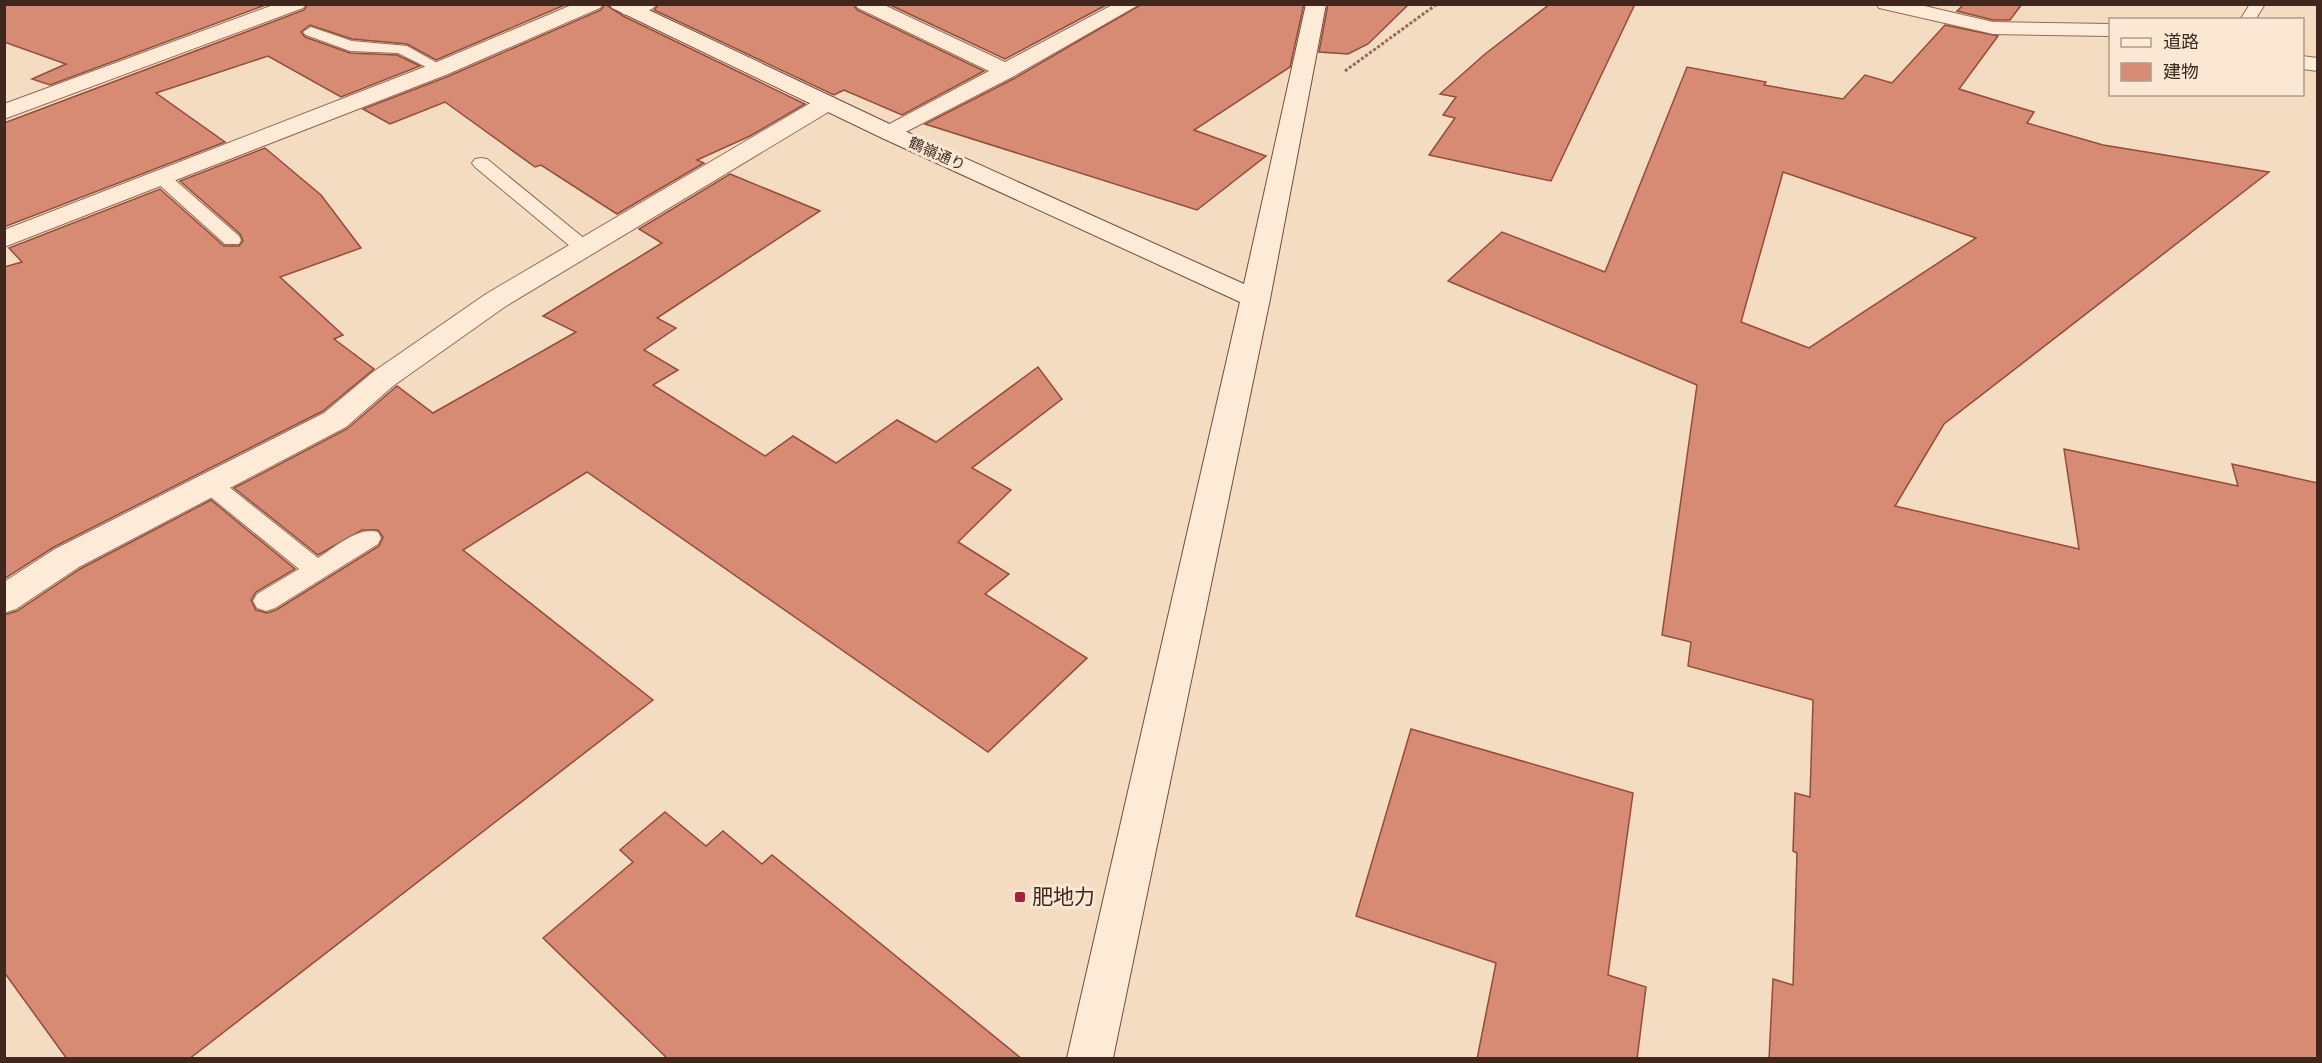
<svg xmlns="http://www.w3.org/2000/svg" width="2322" height="1063" font-family="Merriweather,'Noto Sans JP',serif">
<style>
.building{fill:#d78b74;stroke:#944c39;stroke-width:1.5;fill-rule:evenodd}
.lines{fill:none;stroke-linecap:round;stroke-linejoin:round}
.lane-casing{stroke:#916b57;stroke-width:2}
.street-casing{stroke:#916b57;stroke-width:2}
.secondary-casing{stroke:#734c3a;stroke-width:2}
.path{stroke:#916b57;stroke-width:3;stroke-dasharray:3 2;stroke-linecap:butt}
.lane{fill:#fdebd8;fill-rule:evenodd}
.street{fill:#fdebd8;fill-rule:evenodd}
.secondary{fill:#fdebd8;fill-rule:evenodd}
.poi-dot{fill:#a81f39;stroke:#fae8d4;stroke-width:2}
.labels{text-anchor:middle;stroke-width:6;stroke-linejoin:round;paint-order:stroke}
.far-street-label{font-size:15px;fill:#3f271d;stroke:#fae8d4}
.near-poi-label{font-size:21px;fill:#3f271d;stroke:#fae8d4;text-anchor:start}
</style>
<rect width="100%" height="100%" fill="#f4dcc3"/>
<!-- building -->
<g class="building">
<polygon points="4,4 268,4 50,85 32,79 66,64 4,42"/>
<polygon points="308,4 567,4 436,60 407,44 352,39 310,25 301,32 305,37 350,53 397,55 420,66 341,97 268,56 156,93 225,142 4,227 4,123 304,10"/>
<polygon points="605,4 623,16 805,104 750,136 697,160 704,163 617,214 541,165 535,167 445,102 390,124 363,109 449,76 601,10"/>
<polygon points="659,4 853,4 857,10 984,71 902,115 844,90 834,95 654,10"/>
<polygon points="888,4 1108,4 1005,59"/>
<polygon points="1142,4 1304,4 1290,67 1194,130 1266,156 1197,210 925,124 1015,78"/>
<polygon points="1328,4 1409,4 1368,44 1348,54 1319,52"/>
<polygon points="1550,4 1635,4 1551,181 1429,155 1455,118 1443,115 1456,97 1440,94 1485,54"/>
<polygon points="1964,4 2022,4 2010,20 1993,20 1957,11"/>
<path d="M 1945,25 L 1998,36 L 1959,89 L 2034,112 L 2027,123 L 2103,145 L 2269,172 L 1944,424 L 1895,506 L 2079,549 L 2064,449 L 2238,486 L 2232,464 L 2318,483 L 2318,1059 L 1769,1059 L 1773,979 L 1793,985 L 1797,853 L 1793,851 L 1795,793 L 1810,797 L 1813,700 L 1688,666 L 1691,642 L 1662,635 L 1697,385 L 1448,281 L 1502,232 L 1605,272 L 1687,67 L 1766,82 L 1764,85 L 1843,99 L 1865,75 L 1892,83 ZM 1783,172 L 1976,238 L 1809,348 L 1741,322 Z"/>
<polygon points="265,148 321,195 361,248 280,277 343,335 334,339 374,369 323,411 54,547 4,579 4,267 22,262 9,248 160,189 224,246 239,246 243,241 240,234 180,181"/>
<polygon points="730,174 820,211 657,318 676,328 644,350 678,370 653,385 765,456 793,436 836,463 897,420 936,442 1038,367 1062,399 972,468 1011,490 958,542 1009,574 985,594 1087,658 988,752 587,472 463,550 653,700 189,1059 67,1059 4,972 4,615 17,611 80,569 211,500 295,569 256,592 251,600 256,610 267,613 276,610 379,546 383,537 378,530 362,530 318,555 234,488 347,429 397,386 433,413 576,332 543,316 662,243 639,229"/>
<polygon points="1411,729 1633,793 1608,975 1646,987 1637,1059 1477,1059 1496,963 1356,916"/>
<polygon points="665,812 706,846 723,831 762,864 772,855 1022,1059 668,1059 543,938 633,862 620,850"/>
</g>
<g class="lines">
<!-- lane casing -->
<g class="lane-casing">
<g id="lane">
<polygon points="2250,4 2265,4 2255,20 2240,20"/>
<polygon points="311,27 352,41 407,46 448,69 440,74 398,53 350,51 306,35 303,32"/>
<polygon points="481,158 487,159 591,244 594,248 591,252 577,252 475,167 472,163 475,159"/>
<polygon points="161,172 167,173 239,236 241,240 239,244 225,244 155,181 152,177"/>
<path d="M 210,476 L 218,478 L 318,558 C 334,548 358,526 378,532 L 381,538 L 378,544 L 275,608 L 266,611 L 257,608 L 253,601 L 257,594 L 299,569 L 202,490 L 198,484 L 202,478 Z"/>
</g>
</g>
<!-- street casing -->
<g class="street-casing">
<g id="street">
<polygon points="276,4 306,4 303,8 4,119 4,104"/>
<polygon points="574,4 603,4 600,8 448,74 4,247 4,230 432,64"/>
<path d="M 626,4 L 657,4 C 650,13 633,17 623,14 L 620,10 Z"/>
<polygon points="855,4 882,4 1005,62 1114,4 1140,4 1014,76 890,140 882,138 878,133 882,128 989,71 858,8"/>
<polygon points="1876,4 1916,4 1993,22 2110,24 2110,36 1993,34 1879,8"/>
<polygon points="2302,56 2318,58 2318,71 2302,69"/>
<polygon points="827,96 835,98 838,103 835,108 506,306 393,386 346,427 79,567 16,609 4,613 4,582 55,549 324,413 373,372 486,294 819,98"/>
</g>
</g>
<!-- secondary casing -->
<g class="secondary-casing">
<polygon id="secondary" points="609,4 636,4 898,128 1244,284 1306,4 1326,4 1270,299 1113,1058 1067,1058 1240,302 882,138 612,8"/>
</g>
<!-- path -->
<polyline class="path" points="1345,71 1437,4"/>
<!-- lane -->
<use href="#lane" class="lane"/>
<!-- street -->
<use href="#street" class="street"/>
<!-- secondary -->
<use href="#secondary" class="secondary"/>
</g>
<!-- markers -->
<rect class="poi-dot" x="1014" y="891" width="12" height="12" rx="3"/>
<g class="labels">
<!-- far-street labels -->
<g class="far-street-label">
<text transform="translate(937 154) rotate(24)" y="5">鶴嶺通り</text>
</g>
<!-- near-poi labels -->
<g class="near-poi-label">
<text x="1032" y="904">肥地力</text>
</g>
</g>
<!-- border -->
<rect width="2322" height="1063" fill="none" stroke="#3f271d" stroke-width="12"/>
<!-- legend -->
<rect x="2109" y="18" width="195" height="78" fill="#fae8d4" stroke="#af9b8b" stroke-width="1.5"/>
<rect x="2121" y="38" width="30" height="9" fill="#fdebd8" stroke="#af9b8b" stroke-width="1.5"/>
<text x="2163" y="48" font-size="18" fill="#3f271d">道路</text>
<rect x="2121" y="63" width="30" height="18" fill="#d78b74" stroke="#af9b8b" stroke-width="1.5"/>
<text x="2163" y="78" font-size="18" fill="#3f271d">建物</text>
</svg>
